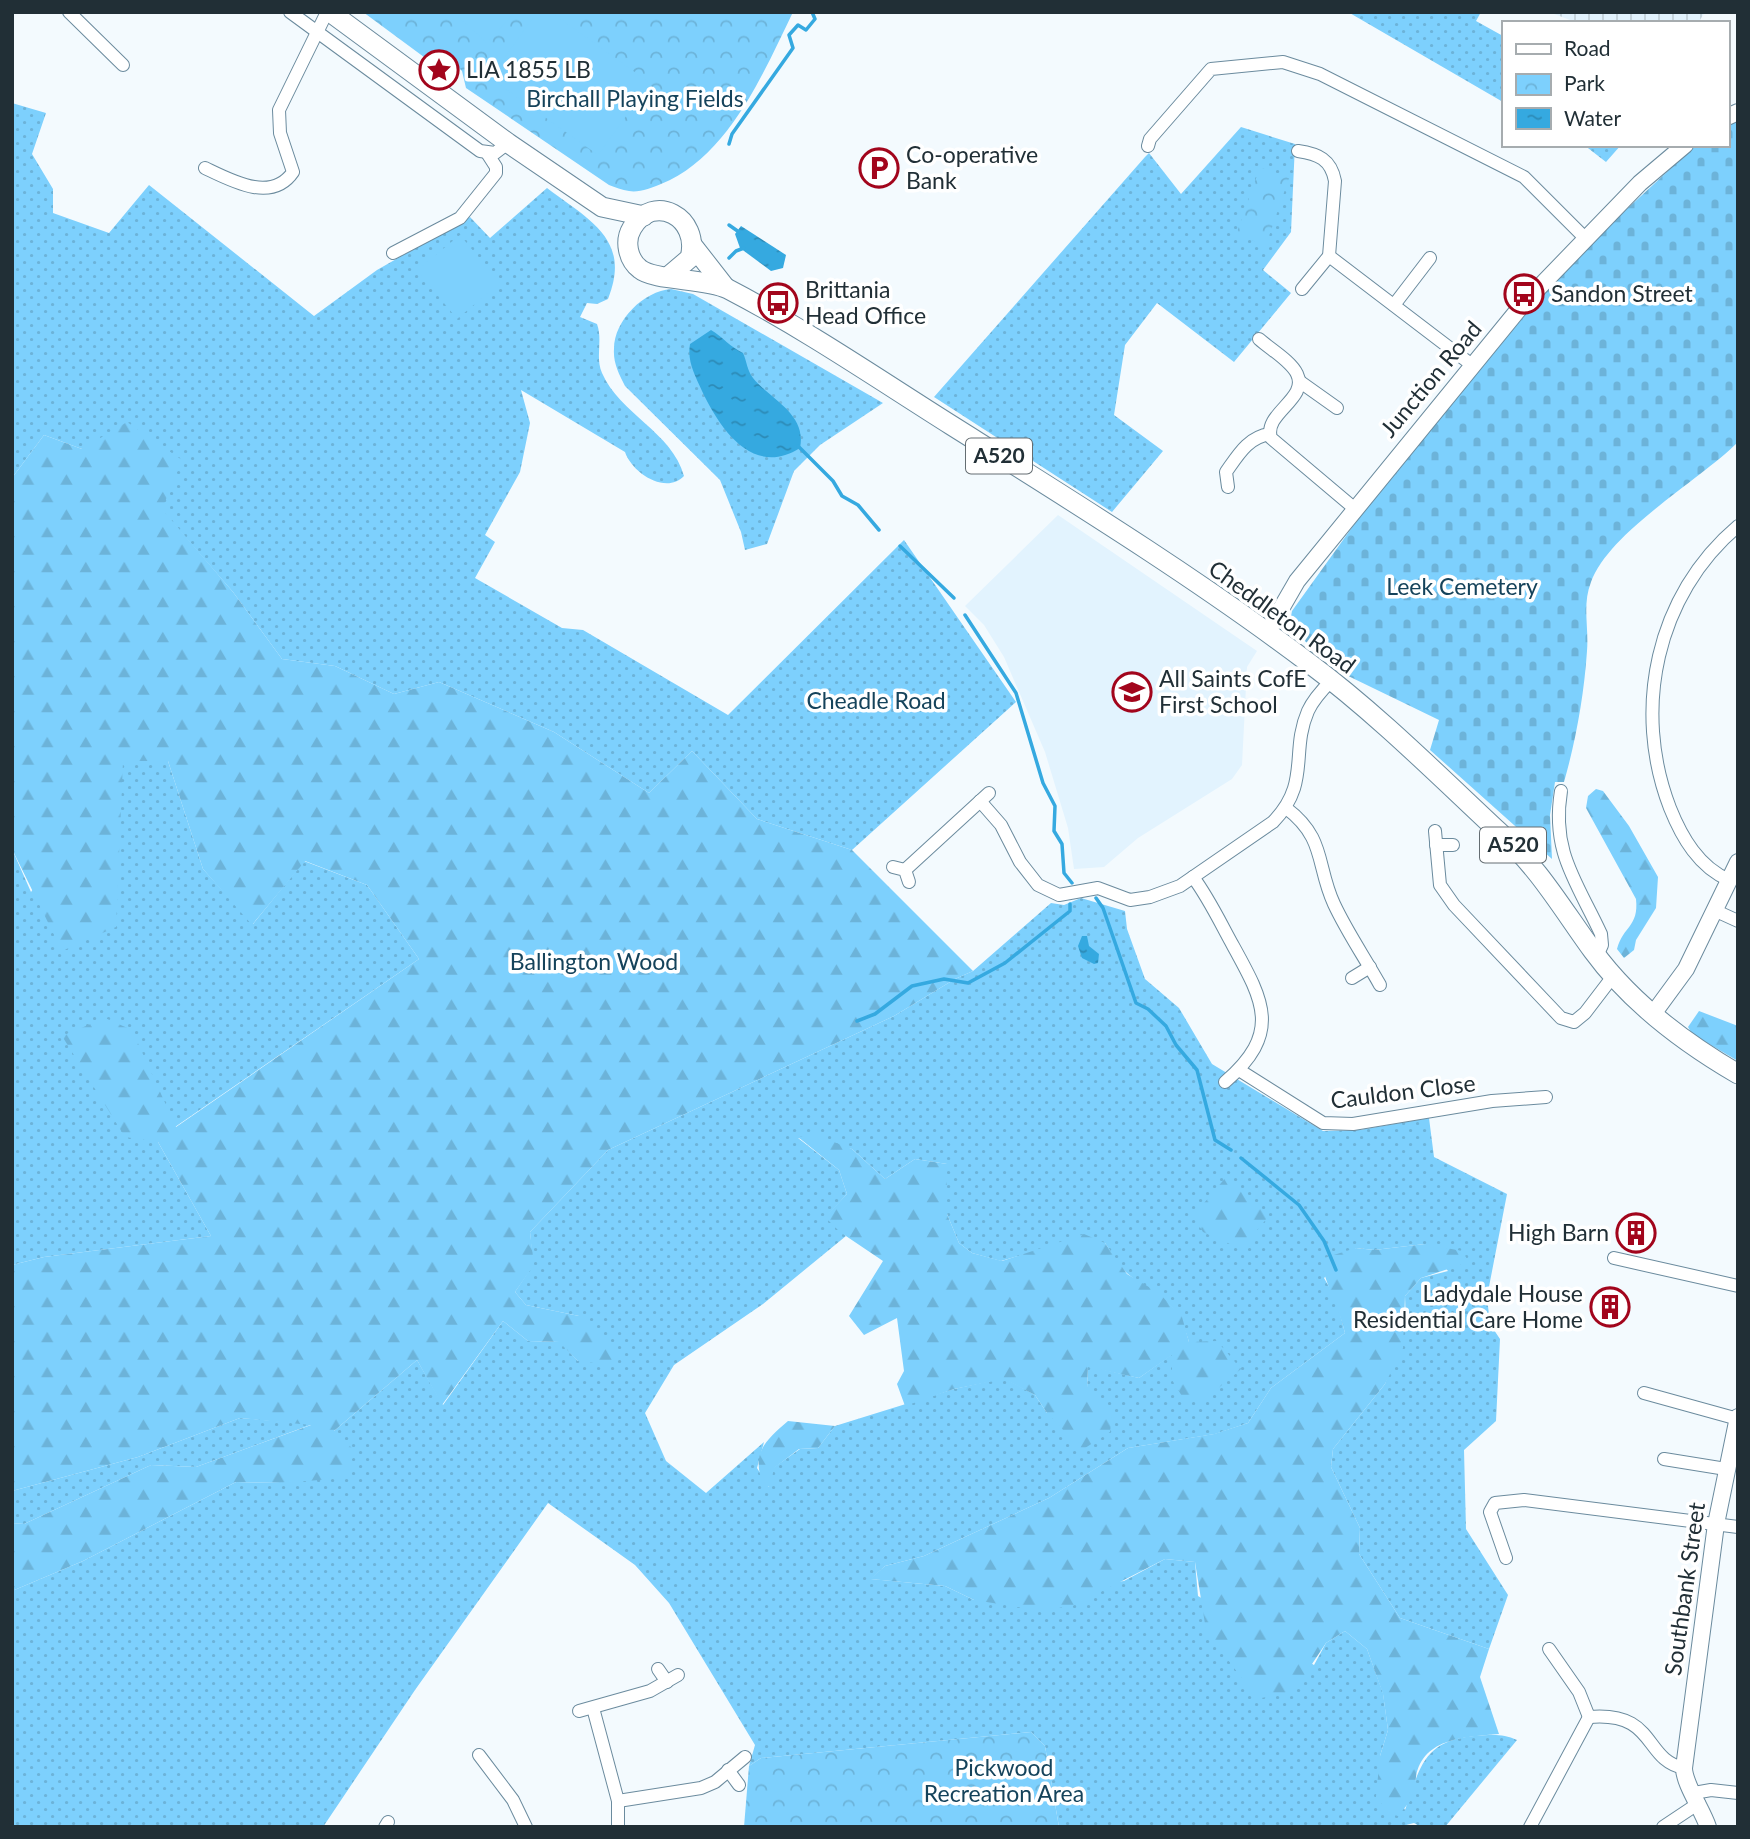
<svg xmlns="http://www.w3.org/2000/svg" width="1750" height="1839" font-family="Lato,sans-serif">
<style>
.built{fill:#e2f3fe}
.industrial{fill:url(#industrial-grid)}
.grass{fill:url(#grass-dots);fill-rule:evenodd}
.forest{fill:url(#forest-firs)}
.cemetery{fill:url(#cemetery-stones)}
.park{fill:url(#park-crowns)}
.pitch{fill:#7dd0fd}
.water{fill:url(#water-ripples)}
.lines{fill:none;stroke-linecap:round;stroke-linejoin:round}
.stream{stroke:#35a9e0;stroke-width:3.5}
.minor-casing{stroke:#6b8b9e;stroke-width:14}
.tertiary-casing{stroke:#6b8b9e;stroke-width:18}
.trunk-casing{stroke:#6b8b9e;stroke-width:21}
.minor{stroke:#fff;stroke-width:12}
.tertiary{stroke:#fff;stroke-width:16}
.trunk{stroke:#fff;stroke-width:19}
.labels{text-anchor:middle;stroke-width:7;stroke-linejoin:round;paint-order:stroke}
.shield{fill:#fff;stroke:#646d72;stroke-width:2}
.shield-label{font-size:21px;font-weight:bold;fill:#212f36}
.poi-label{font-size:23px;fill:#212f36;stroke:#fff;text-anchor:start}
.park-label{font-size:23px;fill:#15435b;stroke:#fff}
.street-label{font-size:23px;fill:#212f36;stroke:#fff}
</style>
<defs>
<pattern id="industrial-grid" width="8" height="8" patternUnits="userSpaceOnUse" patternTransform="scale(1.75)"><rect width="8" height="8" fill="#e2f3fe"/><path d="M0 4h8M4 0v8" fill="none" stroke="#c2d1da"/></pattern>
<pattern id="grass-dots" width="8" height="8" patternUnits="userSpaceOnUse" patternTransform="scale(1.75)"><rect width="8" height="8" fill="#7dd0fd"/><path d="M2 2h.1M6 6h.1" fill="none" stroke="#6cb3d9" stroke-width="1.8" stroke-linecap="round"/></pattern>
<pattern id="forest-firs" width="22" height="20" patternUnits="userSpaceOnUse" patternTransform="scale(1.75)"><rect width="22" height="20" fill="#7dd0fd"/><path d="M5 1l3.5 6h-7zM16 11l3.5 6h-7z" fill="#6cb3d9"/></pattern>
<pattern id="cemetery-stones" width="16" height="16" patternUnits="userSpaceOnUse" patternTransform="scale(1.75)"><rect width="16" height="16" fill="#7dd0fd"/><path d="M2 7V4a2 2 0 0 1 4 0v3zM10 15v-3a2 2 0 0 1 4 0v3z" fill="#6cb3d9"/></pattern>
<pattern id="park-crowns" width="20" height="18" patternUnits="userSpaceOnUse" patternTransform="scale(1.75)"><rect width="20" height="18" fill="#7dd0fd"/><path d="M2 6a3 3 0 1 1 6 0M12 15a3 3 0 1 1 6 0" fill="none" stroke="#6cb3d9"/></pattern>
<pattern id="water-ripples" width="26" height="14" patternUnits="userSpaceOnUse" patternTransform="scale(1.75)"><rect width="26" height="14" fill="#35a9e0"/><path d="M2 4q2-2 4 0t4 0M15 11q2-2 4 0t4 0" fill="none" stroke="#2c8ab6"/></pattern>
</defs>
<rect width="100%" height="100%" fill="#f3fafe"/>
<!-- built -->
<polygon class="built" points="1058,515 1257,651 1247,667 1242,765 1232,779 1138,838 1104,867 1074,869 1068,828 1045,752 1004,657 984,625 965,606"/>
<!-- industrial -->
<polygon class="industrial" points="1549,12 1705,12 1698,23 1578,23"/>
<!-- grass -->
<g class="grass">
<polygon points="1348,12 1481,12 1476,21 1503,36 1503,102"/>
<path d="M 12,103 L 46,113 L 32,154 L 53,189 L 53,213 L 109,233 L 149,185 L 314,316 L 377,270 L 470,217 L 490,238 L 547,188 C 589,220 632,239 608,299 L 597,304 L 587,303 L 580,317 L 597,324 C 603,341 595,357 602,373 C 620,414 672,432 684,476 C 666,495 632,473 625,452 L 521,390 L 530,423 L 520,472 L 485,535 L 495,542 L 475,578 L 562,628 L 583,630 L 728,715 L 904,540 L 1016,702 L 852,850 L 757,819 L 692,751 L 649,793 L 554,732 L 439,682 L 394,694 L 335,666 L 282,659 L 233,592 L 161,509 L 82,449 L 44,435 L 12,478 Z"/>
<polygon points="1241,127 1295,144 1291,232 1263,270 1291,293 1234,362 1157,303 1125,345 1114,415 1163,451 1112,512 934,397 1145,157 1149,153 1181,194"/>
<polygon points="1584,145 1621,145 1606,162"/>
<path d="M 671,289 L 693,294 L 883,403 L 820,445 L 794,471 L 767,544 L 745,550 L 741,532 L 720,480 L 625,386 C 619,374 613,363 614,349 C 614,320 644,291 671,289 Z"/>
<polygon points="123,761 168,761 203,869 253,924 304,861 367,885 419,959 175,1127 131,1030 158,1142 211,1236 44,1257 12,1265 12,849 31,892"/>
<path d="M 1081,898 L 1125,911 L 1127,929 L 1145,979 L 1179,1008 L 1212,1064 L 1323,1131 L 1359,1130 L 1429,1118 L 1434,1157 L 1507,1194 L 1487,1297 L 1490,1324 L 1500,1339 L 1496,1421 L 1464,1450 L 1466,1529 L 1508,1595 L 1489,1649 L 1400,1618 L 1359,1554 L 1360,1528 L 1331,1467 L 1333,1449 L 1385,1384 L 1406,1323 L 1405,1296 L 1421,1278 L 1448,1271 L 1425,1244 L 1374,1250 L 1356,1248 L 1324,1278 L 1336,1299 L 1345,1333 L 1271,1388 L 1248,1423 L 1215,1434 L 1128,1448 L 1049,1498 L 924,1556 L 885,1566 L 871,1579 L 945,1586 L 974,1600 L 1124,1581 L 1165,1559 L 1195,1562 L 1198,1596 L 1314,1665 L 1326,1643 L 1345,1631 L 1367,1649 L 1383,1693 L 1388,1730 L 1380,1756 L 1405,1810 C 1420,1769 1422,1741 1474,1736 C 1490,1735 1502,1733 1517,1740 L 1445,1827 L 1421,1827 L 1414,1823 L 1398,1827 L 1059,1827 L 1045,1746 L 1031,1732 L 761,1758 L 749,1766 L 755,1745 L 669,1603 L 635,1565 L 548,1503 L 415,1690 L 323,1827 L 12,1827 L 12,1591 L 83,1561 L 236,1482 L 281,1483 L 334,1431 L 417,1360 L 443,1405 L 503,1321 L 528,1341 L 560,1342 L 578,1361 L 579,1316 L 526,1305 L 515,1292 L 533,1265 L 530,1232 L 608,1150 L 894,1016 L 955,979 L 973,971 L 1051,903 L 1064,905 ZM 798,1138 L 852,1149 L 885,1179 L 915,1159 L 947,1164 L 947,1214 L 959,1243 L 972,1253 L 1001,1261 L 1060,1244 L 1105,1243 C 1112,1253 1119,1267 1128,1274 C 1160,1301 1176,1297 1189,1342 L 1139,1378 L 1088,1366 L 1087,1388 L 1047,1413 L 1035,1395 L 1004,1378 L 954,1389 L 835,1426 L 818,1448 L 800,1449 L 773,1468 L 769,1487 L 757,1468 L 764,1442 L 706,1493 L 666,1461 L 645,1413 L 674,1365 L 763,1304 L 846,1236 L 826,1217 L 847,1194 L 839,1170 Z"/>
<polygon points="240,1418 313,1424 196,1467 151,1465 24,1524 12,1523 12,1491 138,1457"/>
</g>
<!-- forest -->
<g class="forest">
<polygon points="127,422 182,460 162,509 233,592 282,659 335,666 394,694 439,682 554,732 649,793 692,751 757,819 852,850 973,971 955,979 894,1016 608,1150 530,1232 534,1265 515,1292 526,1305 579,1316 622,1354 610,1365 578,1361 559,1342 528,1341 503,1321 442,1405 417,1360 334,1431 355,1451 345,1478 281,1483 236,1482 83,1561 12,1591 12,1523 24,1524 151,1465 196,1467 311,1425 240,1418 138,1457 12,1491 12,1265 44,1257 211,1236 158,1142 125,1137 62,1036 105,1018 132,1030 176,1127 419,959 367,885 305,861 252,925 203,869 168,761 123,761 116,927 62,951 12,849 12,478 44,435 82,449"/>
<path d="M 1596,789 L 1603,791 L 1629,826 L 1658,877 L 1656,908 L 1636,940 L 1634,950 L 1624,958 L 1617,949 C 1623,926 1639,927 1636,899 L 1586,808 L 1588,796 Z"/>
<polygon points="1699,1011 1738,1026 1738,1061 1692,1034 1688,1027"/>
<polygon points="813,1134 852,1149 885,1179 915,1159 947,1164 947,1214 959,1243 972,1253 1002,1261 1084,1234 1105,1243 1127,1274 1159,1293 1182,1317 1189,1342 1217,1341 1241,1369 1203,1401 1185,1401 1172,1380 1172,1355 1139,1378 1088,1367 1087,1388 1113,1409 1110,1432 1082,1450 1047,1413 1035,1395 1004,1379 954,1389 905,1406 897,1384 904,1371 897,1318 864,1335 849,1316 883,1261 840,1232 825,1217 847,1194 839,1170 798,1137"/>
<polygon points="1227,1176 1269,1216 1241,1249 1203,1232 1193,1216"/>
<path d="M 1425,1244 L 1462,1251 L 1469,1262 L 1421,1278 L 1405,1296 L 1403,1348 L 1385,1384 L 1333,1449 L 1331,1467 L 1360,1528 L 1359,1554 L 1400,1618 L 1489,1649 L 1480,1677 L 1499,1734 C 1467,1737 1423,1737 1416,1777 C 1415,1783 1417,1787 1416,1794 L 1398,1816 L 1389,1813 L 1376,1797 L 1380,1756 L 1388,1730 L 1383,1694 L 1367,1649 L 1345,1631 L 1326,1643 L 1294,1691 L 1257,1699 L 1206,1630 L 1195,1562 L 1165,1559 L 1075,1605 L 1042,1611 L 974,1600 L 945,1586 L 870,1579 L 885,1566 L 924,1556 L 1049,1498 L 1128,1448 L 1214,1434 L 1248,1423 L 1271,1388 L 1345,1333 C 1339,1307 1325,1285 1321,1259 L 1356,1248 L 1374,1250 Z"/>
<path d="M 788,1421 L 835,1426 L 818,1448 L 799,1449 L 774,1468 L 770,1487 L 763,1484 C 751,1453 765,1441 788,1421 Z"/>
</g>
<!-- cemetery -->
<path class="cemetery" d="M 1738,119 L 1738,442 C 1699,481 1610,531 1591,582 C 1582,605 1589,627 1587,651 C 1584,695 1576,740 1564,782 L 1555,782 L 1550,815 L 1552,859 L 1430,750 L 1439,720 L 1342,673 L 1292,630 L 1290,622 L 1292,611 L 1366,508 L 1529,310 L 1587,246 L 1696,145 L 1727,145 L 1727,125 Z"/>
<!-- park -->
<g class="park">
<path d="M 363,12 L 793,12 C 763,74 728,157 661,184 C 652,188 638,193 629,191 C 622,190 615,187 609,185 L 466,88 L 462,71 L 455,64 L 428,60 Z"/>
<polygon points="1260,167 1289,178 1266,245 1236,235"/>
<polygon points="1031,1732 1045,1746 1059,1827 744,1827 749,1766 761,1758"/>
</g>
<!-- pitch -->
<g class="pitch">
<polygon points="453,12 515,12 487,43"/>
<polygon points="537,12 551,12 650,83 598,155 490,78"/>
<polygon points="460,235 500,283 457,319 417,270"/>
</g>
<!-- water -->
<g class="water">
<polygon points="741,226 786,255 783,268 771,271 740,248 735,234"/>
<path d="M 711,330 C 723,337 730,347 743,353 C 747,362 747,370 753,378 C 771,400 807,414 800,448 C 753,478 720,429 702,391 C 695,375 687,362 690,344 Z"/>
<polygon points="1082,936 1087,936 1089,946 1099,954 1098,963 1094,964 1082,958 1078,946"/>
</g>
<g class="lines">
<!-- stream -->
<g class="stream">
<polyline points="729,144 732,134 793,48 789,35 798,25 806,30 815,19 812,12"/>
<polyline points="729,225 739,232"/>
<polyline points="729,258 736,251 744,248"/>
<polyline points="798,446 833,481 842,496 858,505 879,530"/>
<polyline points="900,546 954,598"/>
<polyline points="965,615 1016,693 1043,783 1055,806 1054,831 1062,844 1064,873 1072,883"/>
<polyline points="1096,898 1103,908 1136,1003 1148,1009 1166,1026 1176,1045 1197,1070 1215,1140 1231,1150"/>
<polyline points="857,1021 875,1014 912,986 944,979 968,983 1005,963 1070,911 1070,904"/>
<polyline points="1241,1158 1299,1205 1324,1241 1336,1270"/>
</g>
<!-- minor casing -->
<g class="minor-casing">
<g id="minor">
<polyline points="69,12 123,65"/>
<polyline points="290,12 480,151 495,153 508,143"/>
<polyline points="1148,146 1150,139 1211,69 1283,62 1320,74 1524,177 1585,238"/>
<path d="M 1298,151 C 1318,154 1331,159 1335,181 L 1329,256 L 1302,289"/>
<path d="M 205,168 C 232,181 272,203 293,172 L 280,133 L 279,110 L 327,12"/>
<polyline points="393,253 460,218 496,173 496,167 487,153"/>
<polyline points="1329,256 1472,365"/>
<polyline points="1394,305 1430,258"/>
<path d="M 1259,339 C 1270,349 1291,361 1297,374 C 1309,399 1263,413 1271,438 L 1354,508"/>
<polyline points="1299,381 1337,408"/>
<path d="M 1228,487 L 1226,472 C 1238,455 1248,437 1270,434"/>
<path d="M 1561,791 C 1551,852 1577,882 1601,934 L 1602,945 L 1597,956"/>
<path d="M 980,801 L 1001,825 L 1020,862 L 1038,885 L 1059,895 L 1098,888 L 1130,900 L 1150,897 L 1180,886 L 1273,822 C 1311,783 1290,752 1308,711 C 1313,700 1323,689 1331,681"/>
<path d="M 1286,808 C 1326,838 1316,865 1334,904 C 1347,932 1365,958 1380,985"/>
<polyline points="1435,831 1440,885 1454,905 1561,1018 1574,1022 1585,1013 1614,975"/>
<polyline points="1436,845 1453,845"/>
<polyline points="893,867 905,870 909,882"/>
<polyline points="905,870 989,793"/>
<path d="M 1193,877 C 1208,897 1219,920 1231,942 C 1263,1000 1283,1032 1225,1082"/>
<path d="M 1729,880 C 1699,867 1682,838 1670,808 C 1632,710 1656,595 1738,526"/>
<polyline points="1716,911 1738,921"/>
<polyline points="1352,978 1370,967"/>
<polyline points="1239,1070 1323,1123 1353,1124 1492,1101 1546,1097"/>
<polyline points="1614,1258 1738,1286"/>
<polyline points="1644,1393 1738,1419"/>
<polyline points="1664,1459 1726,1469"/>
<polyline points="1506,1558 1490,1512 1495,1503 1524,1500 1738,1527"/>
<polyline points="1549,1649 1579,1692 1589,1717"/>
<polyline points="658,1669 667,1682"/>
<polyline points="593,1708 618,1801 618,1827"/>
<polyline points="579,1711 650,1691 678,1675"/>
<path d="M 1589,1717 C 1657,1711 1643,1760 1684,1768"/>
<polyline points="479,1755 513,1800 526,1827"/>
<polyline points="728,1770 739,1785"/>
<polyline points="1694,1793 1711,1790 1738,1793"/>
<polyline points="618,1801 701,1788 715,1782 745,1757"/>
<polyline points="385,1827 388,1822"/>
<polyline points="1530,1827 1589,1717"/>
<polyline points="1663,1827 1699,1803"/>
</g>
</g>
<!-- tertiary casing -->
<g class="tertiary-casing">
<g id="tertiary">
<polyline points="1727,117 1738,112"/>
<polyline points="1267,633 1297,581 1523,304 1640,183 1685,145"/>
<polyline points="1653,1014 1686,969 1738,862"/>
<path d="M 1708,1827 C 1702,1809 1684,1784 1684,1768 L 1716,1524 L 1738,1417"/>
</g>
</g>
<!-- trunk casing -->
<g class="trunk-casing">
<g id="trunk">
<polyline points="330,12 508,143 602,207 644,216"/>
<polyline points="693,246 725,287"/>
<path d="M 670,275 L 690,258 C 701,217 653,192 632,228 C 624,241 628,260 640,269 C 654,281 706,278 728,289 C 805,329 878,379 951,425 C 1072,501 1195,577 1309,663 C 1376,713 1437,774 1498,831 C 1539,868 1561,907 1593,951 C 1631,1003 1683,1042 1738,1074"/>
</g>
</g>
<!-- minor -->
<use href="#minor" class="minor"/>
<!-- tertiary -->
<use href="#tertiary" class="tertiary"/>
<!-- trunk -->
<use href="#trunk" class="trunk"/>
</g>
<!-- icons -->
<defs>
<g id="sight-ring" transform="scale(2.0125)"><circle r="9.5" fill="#fff" stroke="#a2051c" stroke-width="1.5"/><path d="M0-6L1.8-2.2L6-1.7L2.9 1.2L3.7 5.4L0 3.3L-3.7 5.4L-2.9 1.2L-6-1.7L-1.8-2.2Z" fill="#a2051c"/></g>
<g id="parking-ring" transform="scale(2.0125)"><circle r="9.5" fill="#fff" stroke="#a2051c" stroke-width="1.5"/><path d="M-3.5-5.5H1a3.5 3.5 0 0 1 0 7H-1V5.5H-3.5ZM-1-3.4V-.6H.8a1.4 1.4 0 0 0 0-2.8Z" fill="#a2051c"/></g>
<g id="bus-ring" transform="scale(2.0125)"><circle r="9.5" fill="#fff" stroke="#a2051c" stroke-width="1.5"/><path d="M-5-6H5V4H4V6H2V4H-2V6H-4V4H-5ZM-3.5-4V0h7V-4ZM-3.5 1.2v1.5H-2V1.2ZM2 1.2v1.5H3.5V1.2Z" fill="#a2051c"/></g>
<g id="school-ring" transform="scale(2.0125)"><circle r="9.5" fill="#fff" stroke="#a2051c" stroke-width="1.5"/><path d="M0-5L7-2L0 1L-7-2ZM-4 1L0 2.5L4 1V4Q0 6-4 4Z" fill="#a2051c"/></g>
<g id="building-ring" transform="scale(2.0125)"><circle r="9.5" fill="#fff" stroke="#a2051c" stroke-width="1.5"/><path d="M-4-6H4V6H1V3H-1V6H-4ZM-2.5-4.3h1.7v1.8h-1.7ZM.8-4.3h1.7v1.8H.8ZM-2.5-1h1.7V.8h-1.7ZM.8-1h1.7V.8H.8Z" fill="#a2051c"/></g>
</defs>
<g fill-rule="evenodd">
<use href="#sight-ring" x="439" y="70"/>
<use href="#parking-ring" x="879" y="168"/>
<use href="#bus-ring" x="1524" y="294"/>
<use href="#bus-ring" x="778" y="303"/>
<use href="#school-ring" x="1132" y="692"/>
<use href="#building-ring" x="1636" y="1233"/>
<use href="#building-ring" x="1610" y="1307"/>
</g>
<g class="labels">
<!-- shield labels -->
<g class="shield">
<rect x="966" y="438.5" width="66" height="35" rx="5"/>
<rect x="1480" y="827.5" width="66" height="35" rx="5"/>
</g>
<g class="shield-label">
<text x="999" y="463">A520</text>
<text x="1513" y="852">A520</text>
</g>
<!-- poi labels -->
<g class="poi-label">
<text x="466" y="78">LIA 1855 LB</text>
<text x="906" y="163">Co-operative<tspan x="906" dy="26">Bank</tspan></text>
<text x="805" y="298">Brittania<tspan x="805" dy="26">Head Office</tspan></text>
<text x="1551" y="302">Sandon Street</text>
<text x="1159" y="687">All Saints CofE<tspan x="1159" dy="26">First School</tspan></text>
<text x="1609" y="1241" text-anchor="end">High Barn</text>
<text x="1583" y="1302" text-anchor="end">Ladydale House<tspan x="1583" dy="26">Residential Care Home</tspan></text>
</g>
<!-- park labels -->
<g class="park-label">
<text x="635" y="107">Birchall Playing Fields</text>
<text x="1462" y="595">Leek Cemetery</text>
<text x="876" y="709">Cheadle Road</text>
<text x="594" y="970">Ballington Wood</text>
<text x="1004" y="1776">Pickwood<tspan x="1004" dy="26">Recreation Area</tspan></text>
</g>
<!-- street labels -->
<g class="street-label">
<text transform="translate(1431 379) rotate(-50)" y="8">Junction Road</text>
<text transform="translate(1282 617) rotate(36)" y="8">Cheddleton Road</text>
<text transform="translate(1403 1092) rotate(-7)" y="8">Cauldon Close</text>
<text transform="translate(1685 1589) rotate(-82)" y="8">Southbank Street</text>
</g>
</g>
<!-- border -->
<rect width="1750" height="1839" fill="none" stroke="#212f36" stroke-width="28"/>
<!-- legend -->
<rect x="1502" y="21" width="228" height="126" fill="#ffffff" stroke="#a6acaf" stroke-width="2"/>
<rect x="1516" y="44" width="35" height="10" fill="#ffffff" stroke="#a6acaf" stroke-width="2"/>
<text x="1564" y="56" font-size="21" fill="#212f36">Road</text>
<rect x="1516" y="74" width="35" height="21" fill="url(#park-crowns)" stroke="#a6acaf" stroke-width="2"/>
<text x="1564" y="91" font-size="21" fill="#212f36">Park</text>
<rect x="1516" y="108" width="35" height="21" fill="url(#water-ripples)" stroke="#a6acaf" stroke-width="2"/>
<text x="1564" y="126" font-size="21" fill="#212f36">Water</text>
</svg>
